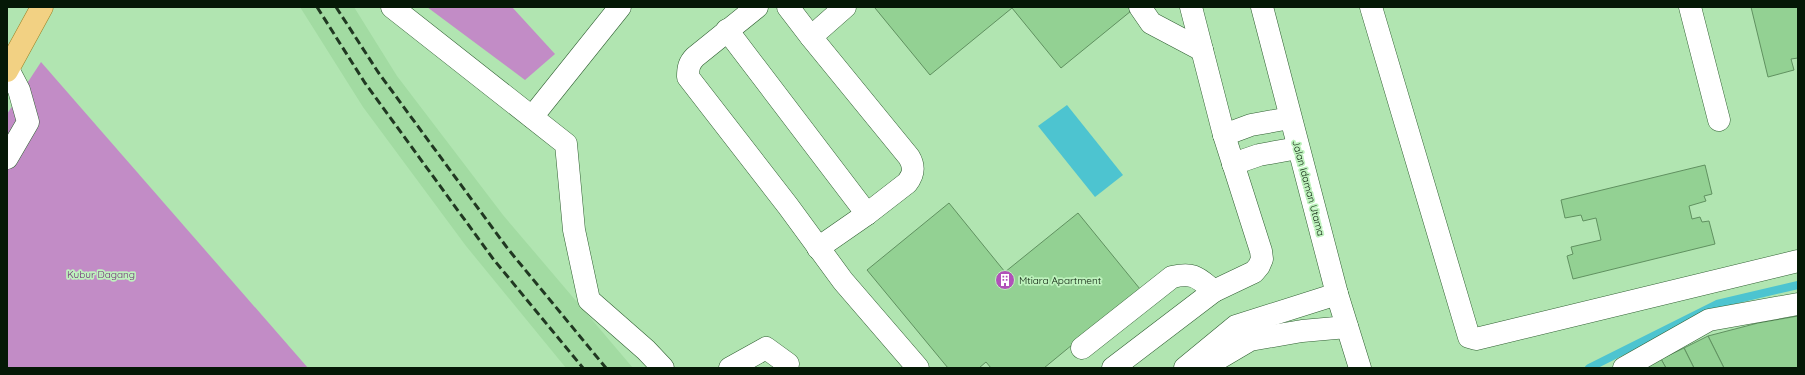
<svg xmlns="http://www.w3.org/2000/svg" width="1805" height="375" font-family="Quicksand,sans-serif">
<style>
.built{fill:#a2dba2}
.green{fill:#c28cc6}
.water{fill:#4dc4d0}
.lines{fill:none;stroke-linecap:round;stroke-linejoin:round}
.stream{stroke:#4dc4d0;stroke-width:8}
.building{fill:#93d193;stroke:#609160}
.minor-casing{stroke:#305f32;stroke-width:23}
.major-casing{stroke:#997d21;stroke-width:23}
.minor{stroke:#fff;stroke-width:22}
.major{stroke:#f2d183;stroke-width:22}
.rail{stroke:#203821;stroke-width:3;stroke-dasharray:8 4;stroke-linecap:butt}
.labels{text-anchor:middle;stroke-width:3.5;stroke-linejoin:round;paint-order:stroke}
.street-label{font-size:10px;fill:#051806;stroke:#bef2bd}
.park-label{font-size:10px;fill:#732f79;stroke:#bef2bd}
.poi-label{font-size:10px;fill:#051806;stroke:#bef2bd;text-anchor:start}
</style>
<rect width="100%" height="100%" fill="#b1e5b1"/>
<!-- built -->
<polygon class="built" points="300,7 354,7 397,76 503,215 633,368 566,368 466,246 363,107"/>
<!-- green -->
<g class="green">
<polygon points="427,7 512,7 555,54 525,80"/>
<polygon points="41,62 308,368 7,368 7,114"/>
</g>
<!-- water -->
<polygon class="water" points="1067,105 1123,175 1095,197 1038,126"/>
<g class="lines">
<!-- stream -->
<polyline class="stream" points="1589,368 1717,304 1798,285"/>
</g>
<!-- building -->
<g class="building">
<polygon points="876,7 1128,7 1131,11 1061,68 1012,8 930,75 875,8"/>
<polygon points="1751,7 1798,7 1798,58 1791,59 1794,70 1768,77"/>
<polygon points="1705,165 1712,194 1704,196 1706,201 1689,206 1692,219 1700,217 1702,222 1709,221 1715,244 1573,279 1567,256 1573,254 1571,247 1601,240 1596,218 1583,221 1581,215 1565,218 1561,200"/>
<polygon points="949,203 1005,272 1078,213 1140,289 1044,368 991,368 986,362 979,368 948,368 867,270"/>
<polygon points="1798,316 1798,368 1724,368 1708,336 1758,323"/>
<polygon points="1708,336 1724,368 1694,368 1684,348"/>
<polygon points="1684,348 1694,368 1666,368 1661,359"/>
<polygon points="1661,359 1666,368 1644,368"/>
</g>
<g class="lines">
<!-- minor casing -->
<g class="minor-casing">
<g id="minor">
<polyline points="392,7 566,144 574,230 589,300 646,350 663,368"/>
<path d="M 757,7 L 695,57 C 689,63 688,68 688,77 L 788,206 L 843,281 L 918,368"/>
<path d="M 788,7 L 811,37 L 909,157 C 915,167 914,174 907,183 L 867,214 L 818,248"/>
<polyline points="1140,7 1151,23 1202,50"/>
<polyline points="1262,7 1337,294 1360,368"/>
<polyline points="1371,7 1469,337 1476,339 1798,261"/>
<polyline points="1690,7 1719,120"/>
<polyline points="727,30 867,214"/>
<polyline points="811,37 845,7"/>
<polyline points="532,117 620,7"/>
<polyline points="1224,135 1251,125 1290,118"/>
<polyline points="7,158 28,122 19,90 8,69"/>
<polyline points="1233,164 1259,155 1298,148"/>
<path d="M 1082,348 L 1172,277 C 1195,272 1198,278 1214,291"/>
<polyline points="730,368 766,348 788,364"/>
<polyline points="1113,368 1214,291 1254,272 1259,266 1262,259 1261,251 1224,135 1191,7"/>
<polyline points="1185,368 1236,326 1337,294"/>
<polyline points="1206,368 1216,360 1250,340 1302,331 1347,327"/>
<polyline points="1624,368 1709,320 1798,304"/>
</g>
</g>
<!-- major casing -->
<g class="major-casing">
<polyline id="major" points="7,71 42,7"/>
</g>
<!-- minor -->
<use href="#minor" class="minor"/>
<!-- major -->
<use href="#major" class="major"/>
<!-- rail -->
<g class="rail">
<polyline points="317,7 365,83 494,260 583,368"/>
<polyline points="336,7 378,72 508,249 606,368"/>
</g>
</g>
<!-- icons -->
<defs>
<g id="building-disc" transform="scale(1)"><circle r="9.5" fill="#b151b9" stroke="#bef2bd"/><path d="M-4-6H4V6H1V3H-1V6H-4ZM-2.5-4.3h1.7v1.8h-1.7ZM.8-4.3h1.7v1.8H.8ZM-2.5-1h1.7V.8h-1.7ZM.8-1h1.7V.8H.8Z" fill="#fff"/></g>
</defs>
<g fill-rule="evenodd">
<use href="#building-disc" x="1005" y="280"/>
</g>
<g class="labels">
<!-- street labels -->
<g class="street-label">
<text transform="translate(1309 188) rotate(75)" y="4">Jalan Idaman Utama</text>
</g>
<!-- park labels -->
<g class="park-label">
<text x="101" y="278">Kubur Dagang</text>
</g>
<!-- poi labels -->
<g class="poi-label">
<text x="1019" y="284">Mtiara Apartment</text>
</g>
</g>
<!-- border -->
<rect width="1805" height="375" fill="none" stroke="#051806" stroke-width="16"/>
</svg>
